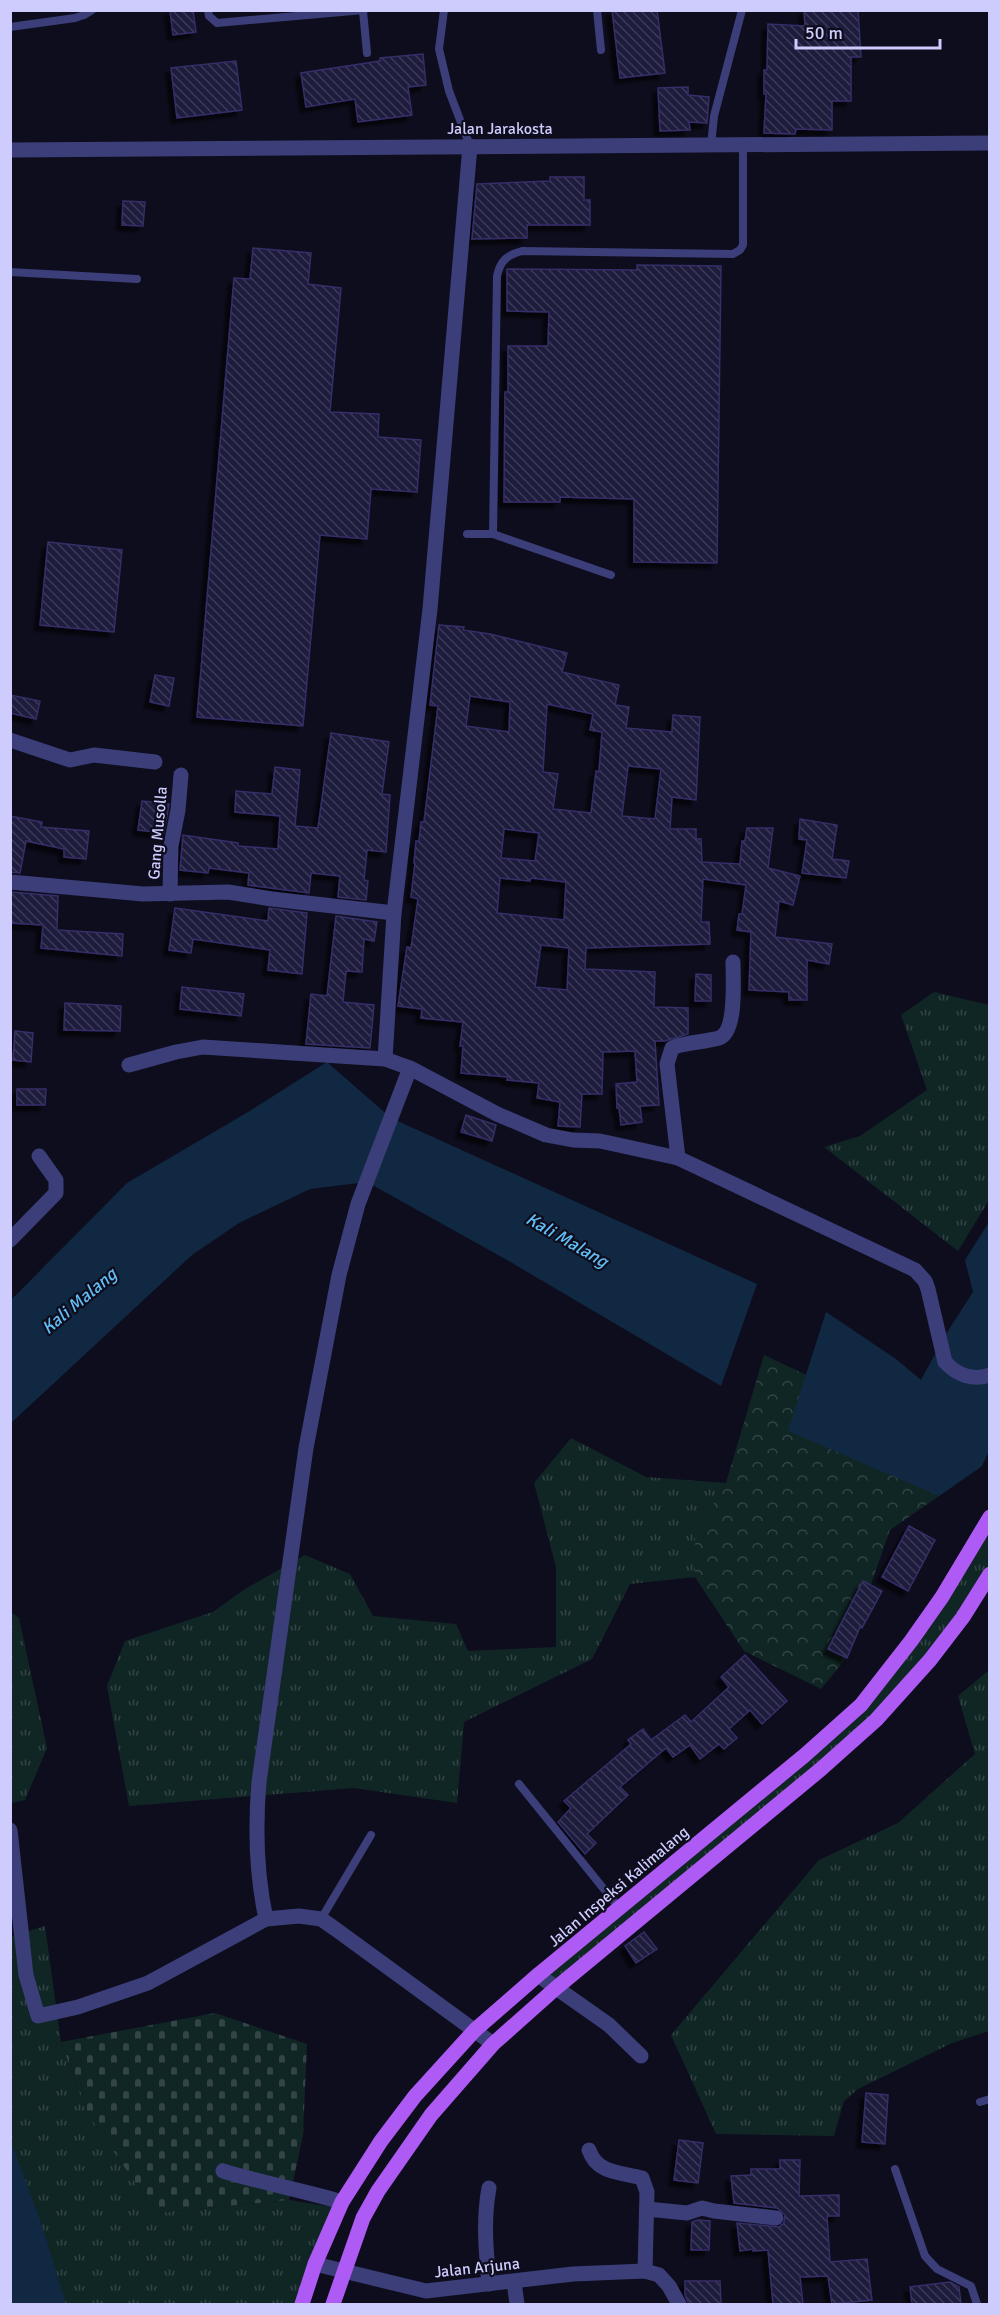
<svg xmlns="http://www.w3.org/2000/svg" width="1000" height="2315" font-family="Signika,sans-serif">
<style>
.grass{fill:url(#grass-tufts)}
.forest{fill:url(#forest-crowns)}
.cemetery{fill:url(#cemetery-stones)}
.water{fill:#112842}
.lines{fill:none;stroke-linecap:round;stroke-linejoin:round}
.river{stroke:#112842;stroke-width:34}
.building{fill:url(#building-back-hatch);stroke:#342e67;stroke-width:1.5;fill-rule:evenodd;filter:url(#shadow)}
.service{stroke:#3b3e79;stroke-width:8}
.minor{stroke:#3b3e79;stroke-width:15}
.tertiary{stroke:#3b3e79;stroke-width:15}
.primary{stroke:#ae5af4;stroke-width:15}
.labels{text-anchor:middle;stroke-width:4.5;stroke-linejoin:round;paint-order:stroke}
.street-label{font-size:16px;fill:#cdccfc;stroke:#0e0d1d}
.water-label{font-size:18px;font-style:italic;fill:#61bdf5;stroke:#0e0d1d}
</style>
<defs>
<pattern id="grass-tufts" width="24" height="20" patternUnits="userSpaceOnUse" patternTransform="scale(1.5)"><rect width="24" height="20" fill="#102624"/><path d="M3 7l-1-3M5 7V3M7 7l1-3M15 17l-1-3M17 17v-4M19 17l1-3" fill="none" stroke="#324445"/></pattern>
<pattern id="forest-crowns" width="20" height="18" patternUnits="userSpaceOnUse" patternTransform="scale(1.5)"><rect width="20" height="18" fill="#102624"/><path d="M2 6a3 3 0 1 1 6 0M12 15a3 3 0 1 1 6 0" fill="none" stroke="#324445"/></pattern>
<pattern id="cemetery-stones" width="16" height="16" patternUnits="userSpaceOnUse" patternTransform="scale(1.5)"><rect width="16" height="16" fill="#102624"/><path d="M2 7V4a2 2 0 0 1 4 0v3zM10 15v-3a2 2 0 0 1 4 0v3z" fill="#324445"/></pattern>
<pattern id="building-back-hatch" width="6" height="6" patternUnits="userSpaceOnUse" patternTransform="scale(1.5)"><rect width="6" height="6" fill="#1e1a3c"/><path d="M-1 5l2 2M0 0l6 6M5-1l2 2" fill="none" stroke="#3e3a59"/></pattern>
<filter id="shadow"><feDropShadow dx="-5.5" dy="5.5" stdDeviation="1.5" flood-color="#0009"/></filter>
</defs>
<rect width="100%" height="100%" fill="#0e0d1d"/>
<!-- grass -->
<g class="grass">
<polygon points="934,992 989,1005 989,1200 958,1251 824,1147 860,1136 927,1090 901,1015"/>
<polygon points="571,1438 646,1477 726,1483 696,1534 695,1577 630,1584 592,1659 464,1722 457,1803 354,1788 129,1806 107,1686 125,1641 213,1612 245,1589 305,1555 350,1574 373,1616 456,1624 468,1651 556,1647 556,1567 534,1483"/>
<polygon points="989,1518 989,1574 898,1697 556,1988 538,1975 861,1705"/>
<polygon points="10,1611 19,1618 47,1748 25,1800 11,1803"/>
<polygon points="989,1670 989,2031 952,2043 858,2089 844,2101 834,2136 716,2134 671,2035 819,1860 898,1823 975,1754 958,1696"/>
<polygon points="45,1926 61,2042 87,2113 156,2213 289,2200 345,2209 302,2304 29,2304 10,2219 10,1937"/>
</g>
<!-- forest -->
<polygon class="forest" points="764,1355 895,1417 982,1466 890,1530 844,1661 821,1689 744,1651 695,1577 695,1534 726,1483"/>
<!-- cemetery -->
<polygon class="cemetery" points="215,2013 307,2044 303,2135 289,2200 156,2213 87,2113 61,2042"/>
<!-- water -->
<g class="water">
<polygon points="327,1062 391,1118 757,1284 721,1386 507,1260 367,1182 310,1189 239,1223 192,1255 11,1423 11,1300 127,1183 248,1112"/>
<polygon points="989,1222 990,1449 982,1466 939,1496 788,1431 826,1312 896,1359 921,1380 946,1334 973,1292 965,1260"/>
<polygon points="10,2139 43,2228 66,2304 11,2304"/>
</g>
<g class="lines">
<!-- river -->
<polyline class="river" points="201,1199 316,1117 359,1138"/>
</g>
<!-- building -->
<g class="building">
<polygon points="170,10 193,10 196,32 173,35"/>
<polygon points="612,10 657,10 665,73 620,78"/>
<polygon points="804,10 858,10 861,57 851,57 851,101 832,101 832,130 796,129 795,134 764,133 766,94 764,94 764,70 767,70 768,24 805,26"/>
<polygon points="423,54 426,85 408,87 412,115 358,122 355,99 306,107 301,73 380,61 380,58"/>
<polygon points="236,61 242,110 177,118 171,68"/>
<polygon points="688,87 688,95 709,97 707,123 689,122 690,130 660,131 658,88"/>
<polygon points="550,177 584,177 584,200 590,200 590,225 527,225 527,238 472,239 477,184 550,181"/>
<polygon points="123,201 145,202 143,226 122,225"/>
<polygon points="253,248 311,253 308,284 341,288 330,412 379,414 378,437 421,440 417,492 371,489 367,539 320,535 303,726 197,717 234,278 250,279"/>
<polygon points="637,265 721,266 717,563 634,562 634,499 560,497 560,502 504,502 505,392 508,392 508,346 548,346 549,312 507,311 507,269 637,270"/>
<polygon points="48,542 122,550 114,632 40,625"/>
<path d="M 439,625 L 464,627 L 463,630 L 490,634 L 567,653 L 562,672 L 619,685 L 615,705 L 629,707 L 626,728 L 672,732 L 673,715 L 700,717 L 696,800 L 672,797 L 670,829 L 696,829 L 696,839 L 701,839 L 702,862 L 740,864 L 742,841 L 745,841 L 747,828 L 773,828 L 768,868 L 800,876 L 793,905 L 779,901 L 775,937 L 832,944 L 829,964 L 807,960 L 807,1000 L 789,1000 L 789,992 L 749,990 L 751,932 L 737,930 L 739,914 L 742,914 L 746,885 L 703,879 L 701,922 L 709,922 L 710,944 L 586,948 L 585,969 L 655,972 L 654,1007 L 688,1008 L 688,1034 L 665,1041 L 655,1041 L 659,1105 L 640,1106 L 642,1122 L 621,1125 L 619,1108 L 617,1108 L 616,1084 L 637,1082 L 635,1051 L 603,1052 L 602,1094 L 582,1094 L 580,1127 L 558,1126 L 560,1102 L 537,1098 L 539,1083 L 507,1080 L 508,1077 L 461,1073 L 463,1046 L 460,1046 L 463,1022 L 421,1018 L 422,1009 L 398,1006 L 407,947 L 411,948 L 418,899 L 411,897 L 415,863 L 414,863 L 416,841 L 419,841 L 421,822 L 424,822 L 438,706 L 430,705 ZM 470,696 L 510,702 L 509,732 L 466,726 ZM 547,704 L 593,714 L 590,730 L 602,732 L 599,772 L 596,771 L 591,813 L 553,809 L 558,774 L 543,772 ZM 628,766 L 661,769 L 655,819 L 622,816 ZM 504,829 L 539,833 L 535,861 L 501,858 ZM 500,878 L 530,881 L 531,878 L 566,882 L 564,920 L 497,913 ZM 541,945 L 569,948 L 567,990 L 535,987 Z"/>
<polygon points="155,675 174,678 169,706 150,702"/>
<polygon points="10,695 40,701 36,719 10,713"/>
<polygon points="331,733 389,742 382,794 390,795 386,852 367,850 364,880 368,881 366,900 338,897 340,876 311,873 309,893 248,885 249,873 209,868 208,873 180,870 183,835 238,843 238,846 278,849 280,816 235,812 236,791 272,794 275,767 300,770 295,826 318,828"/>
<polygon points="142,801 169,804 164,833 138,830"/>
<polygon points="10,816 42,822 41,827 89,831 86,859 64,857 64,849 26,841 20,873 10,872"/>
<polygon points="800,819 837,825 832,859 849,861 846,878 802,873 807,840 799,839"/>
<polygon points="10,892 58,896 57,930 123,934 122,956 41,948 43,925 10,923"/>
<polygon points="175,908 268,921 269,908 307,913 302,974 268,970 270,950 193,939 191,953 169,950"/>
<polygon points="336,916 377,922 374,941 364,939 362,972 346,971 343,1002 374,1005 370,1048 306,1044 311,994 327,996"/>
<polygon points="696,974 711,975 711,1001 695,1001"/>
<polygon points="182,987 244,994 241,1016 180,1009"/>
<polygon points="65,1003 121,1006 120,1031 64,1030"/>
<polygon points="15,1031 33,1033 31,1062 13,1060"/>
<polygon points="17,1089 46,1089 45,1105 17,1105"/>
<polygon points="466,1115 496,1125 492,1141 461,1132"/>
<polygon points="909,1526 935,1540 908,1591 882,1577"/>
<polygon points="863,1581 882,1591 862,1628 860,1627 847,1658 828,1649"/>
<polygon points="745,1655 787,1701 762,1724 750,1710 729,1729 737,1738 724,1749 719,1744 700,1759 690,1745 673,1757 666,1748 620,1787 628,1795 587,1834 596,1843 585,1854 558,1822 571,1808 564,1801 631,1744 628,1740 643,1729 651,1740 685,1715 691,1722 729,1687 721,1677"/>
<polygon points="644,1932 657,1949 636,1963 625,1946"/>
<polygon points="866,2093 888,2095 885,2144 862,2142"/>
<polygon points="679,2140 703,2143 698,2183 674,2180"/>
<polygon points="780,2160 800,2160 799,2196 839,2195 839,2216 827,2216 830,2262 867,2259 872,2300 832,2304 828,2276 800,2277 803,2304 773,2304 768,2250 753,2251 753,2249 740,2251 737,2223 779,2227 784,2223 785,2215 777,2208 734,2203 731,2176 751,2175 751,2169 780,2169"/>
<polygon points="698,2220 710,2221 709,2250 691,2250 692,2222"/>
<polygon points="685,2281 720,2281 721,2304 689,2304 685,2295"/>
<polygon points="950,2282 959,2287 961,2304 912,2304 910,2287"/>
</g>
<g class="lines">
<!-- service -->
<g class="service">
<polyline points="208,10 209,16 217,23 364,10"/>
<polyline points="444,10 439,49 449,91 470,146"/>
<polyline points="597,10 601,50"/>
<polyline points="363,11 367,53"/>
<polyline points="10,27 75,18 84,15 92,10"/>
<polyline points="711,145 714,116 742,10"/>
<polyline points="10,272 137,279"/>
<polyline points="467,534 493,534 611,575"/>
<path d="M 493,534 L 497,276 C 500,261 507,255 522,251 L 733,254 L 740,250 L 743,245 L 743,145"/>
<polyline points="519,1784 620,1909"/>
<polyline points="321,1919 371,1835"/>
<polyline points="980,2102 990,2099"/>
<polyline points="895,2169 925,2256 937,2269 971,2286 977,2304"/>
</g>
<!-- minor -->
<g class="minor">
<polyline points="10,740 70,760 94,755 155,762"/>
<polyline points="10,882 143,894 228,892 272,899 394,913"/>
<polyline points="170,894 171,846 178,810 181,775"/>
<polyline points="385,1059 394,913 430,609 470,146"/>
<path d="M 129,1065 L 176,1052 L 203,1047 L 385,1059 L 410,1068 L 497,1114 L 546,1135 L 573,1140 L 600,1141 L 678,1158 L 915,1270 L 925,1281 L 928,1289 L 945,1362 C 957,1375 973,1381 990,1375"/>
<path d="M 678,1158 L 667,1064 L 672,1048 L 677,1046 C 690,1042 705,1042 719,1038 C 737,1032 733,980 733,962"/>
<polyline points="10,1240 56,1193 56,1180 39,1156"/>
<polyline points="10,1830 26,1975 38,2016 78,2007 148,1983 266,1919 299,1916 321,1919 334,1928 493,2044"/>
<path d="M 266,1919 C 256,1873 255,1829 259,1782 L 306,1448 L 339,1275 L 358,1204 L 410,1068"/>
<polyline points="538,1975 609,2025 641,2056"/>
<path d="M 589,2150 C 597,2174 621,2172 642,2178 L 647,2192 L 645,2271"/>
<path d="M 223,2171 C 262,2183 302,2190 342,2202"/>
<path d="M 489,2188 C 483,2220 486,2251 489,2284"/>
<polyline points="647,2209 687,2213 702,2208 714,2211 776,2218"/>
<polyline points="315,2264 426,2291 573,2274 645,2271 659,2275 669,2286 679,2304"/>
<polyline points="514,2282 517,2304"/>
</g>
<!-- tertiary -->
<polyline class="tertiary" points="10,150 990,143"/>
<!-- primary -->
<g class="primary">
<polyline points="302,2304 315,2264 342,2202 381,2141 415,2096 475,2030 538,1975 805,1755 861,1705 911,1641 942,1597 990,1517"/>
<polyline points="333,2304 363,2218 378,2191 431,2115 493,2044 556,1988 821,1769 876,1720 930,1660 963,1617 990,1574"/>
</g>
</g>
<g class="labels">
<!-- street labels -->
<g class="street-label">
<text x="500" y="134">Jalan Jarakosta</text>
<text transform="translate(157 833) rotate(-85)" y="6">Gang Musolla</text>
<text transform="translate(618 1886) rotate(-40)" y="6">Jalan Inspeksi Kalimalang</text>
<text transform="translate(477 2267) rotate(-6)" y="6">Jalan Arjuna</text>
</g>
<!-- water labels -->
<g class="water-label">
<text transform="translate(567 1240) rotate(30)" y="6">Kali Malang</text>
<text transform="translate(79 1301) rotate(-40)" y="6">Kali Malang</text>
</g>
</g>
<!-- border -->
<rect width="1000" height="2315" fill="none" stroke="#cdccfc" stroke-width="24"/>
<!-- scale -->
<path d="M796 39v9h144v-9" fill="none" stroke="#cdccfc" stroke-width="3"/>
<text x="805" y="39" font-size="18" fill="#cdccfc" stroke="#0e0d1d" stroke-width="4.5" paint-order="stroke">50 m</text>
</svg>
